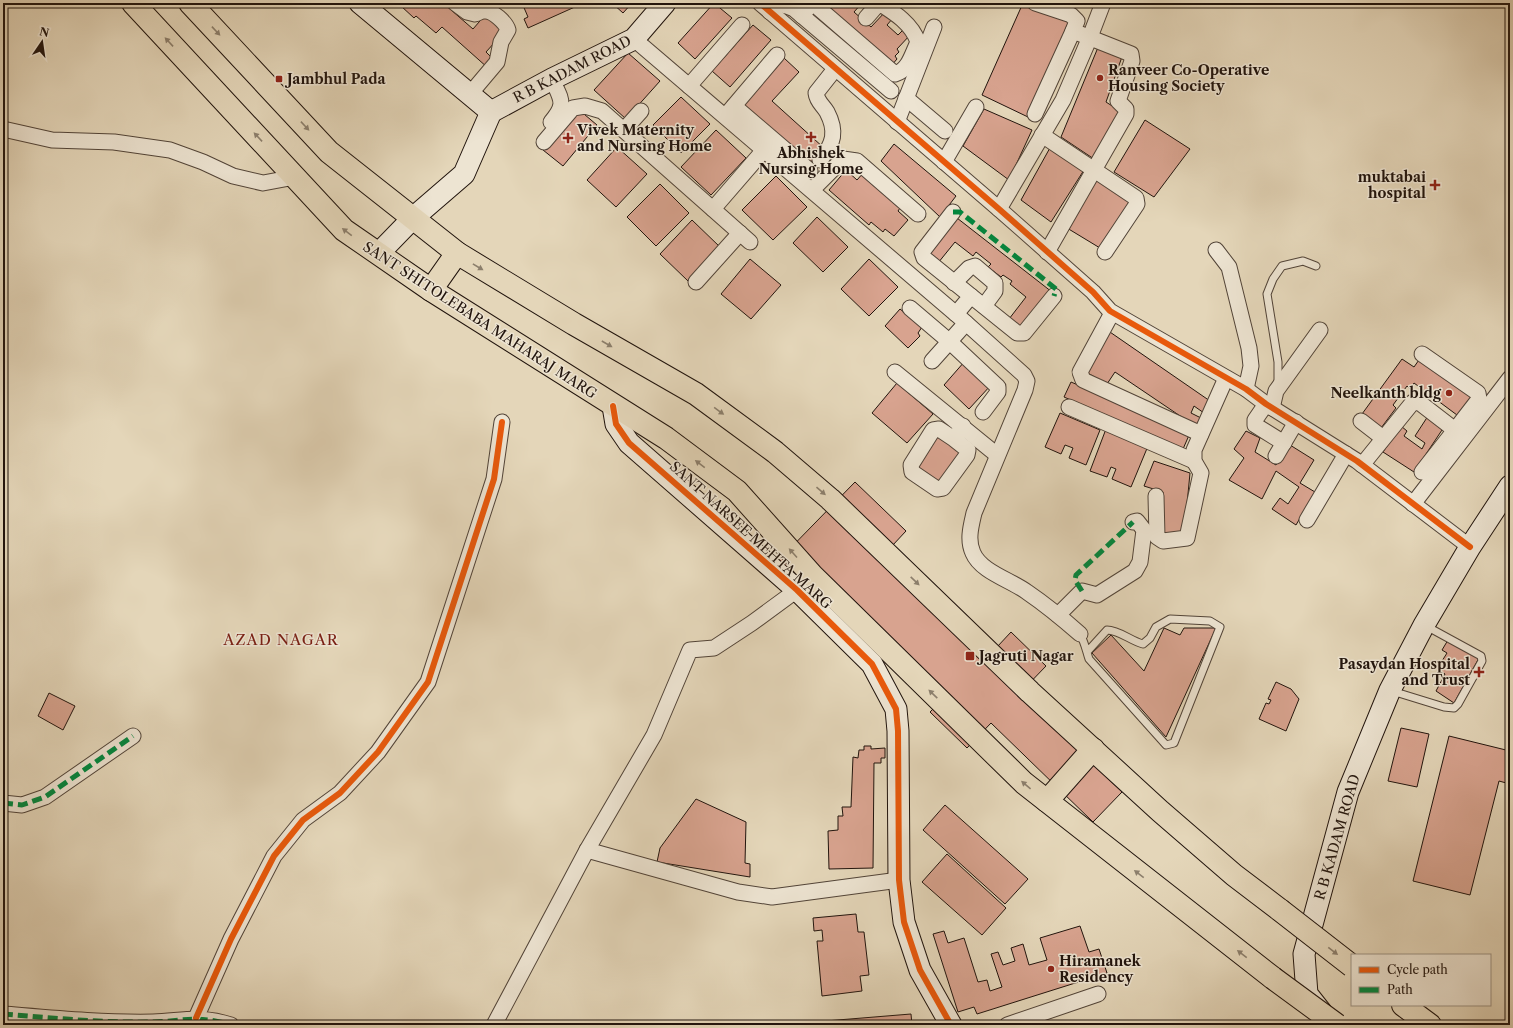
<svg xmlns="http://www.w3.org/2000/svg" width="1513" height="1028" font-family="'Libre Caslon Text',serif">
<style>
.building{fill:#d8a38f;stroke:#21140d}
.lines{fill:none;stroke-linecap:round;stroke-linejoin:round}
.lane-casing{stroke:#524438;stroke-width:9}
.street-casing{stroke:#524438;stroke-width:17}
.secondary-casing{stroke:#21140d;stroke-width:23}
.primary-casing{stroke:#21140d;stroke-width:24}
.lane{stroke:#ede4d2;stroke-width:7}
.street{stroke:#ede4d2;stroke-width:15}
.secondary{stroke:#ede4d2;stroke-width:21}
.primary{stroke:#e4d6b9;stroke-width:22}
.primary-bridge-casing{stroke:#21140d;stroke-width:24;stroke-linecap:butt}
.primary-bridge{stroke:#e4d6b9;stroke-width:22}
.quiet{stroke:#00873e;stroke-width:5;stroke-dasharray:10 5;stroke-linecap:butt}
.cycleway-casing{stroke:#ede4d2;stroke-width:8}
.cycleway{stroke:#e8590c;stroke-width:6}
.oneway{fill:#8c7f6c}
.poi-dot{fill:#8f2418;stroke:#ede4d2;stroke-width:1.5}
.labels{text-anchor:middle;stroke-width:3;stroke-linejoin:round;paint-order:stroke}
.street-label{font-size:14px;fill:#21140d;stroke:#ede4d2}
.poi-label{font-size:14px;font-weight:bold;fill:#21140d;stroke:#ede4d2;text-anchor:start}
.neighbourhood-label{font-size:15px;letter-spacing:1px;fill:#7a1f14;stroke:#ede4d2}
</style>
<rect width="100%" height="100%" fill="#e4d6b9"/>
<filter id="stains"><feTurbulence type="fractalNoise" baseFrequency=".005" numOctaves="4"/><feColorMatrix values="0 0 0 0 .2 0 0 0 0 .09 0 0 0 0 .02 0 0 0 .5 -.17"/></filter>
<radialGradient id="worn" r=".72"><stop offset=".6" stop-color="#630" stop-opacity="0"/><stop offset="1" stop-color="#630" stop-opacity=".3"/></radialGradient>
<!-- building -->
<g class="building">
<polygon points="404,3 443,3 473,29 486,14 505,31 486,52 495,61 488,68 442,27 436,33 416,16 414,18 401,6"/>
<polygon points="522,3 576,3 577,6 528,28 524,19 528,17"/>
<polygon points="612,3 632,3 623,13"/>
<polygon points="714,3 732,18 695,59 678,43"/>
<polygon points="822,3 862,3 854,12 871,27 886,11 893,18 887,25 898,35 905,28 911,34 897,49 899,52 895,56 897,59 891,66"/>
<polygon points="1023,3 1073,21 1028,117 982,95"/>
<polygon points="753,25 771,40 730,87 712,71"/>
<polygon points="1099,45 1123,54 1106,102 1123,113 1094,159 1061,137"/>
<polygon points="628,53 660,81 626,119 594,90"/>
<polygon points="784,58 799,72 772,101 824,148 807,166 741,105"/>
<polygon points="681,97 710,124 681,153 653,125"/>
<polygon points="578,109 597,125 563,166 543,150"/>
<polygon points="984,109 1032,130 1009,180 963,146"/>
<polygon points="1145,120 1190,149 1154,197 1114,172"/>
<polygon points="716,130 746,158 711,195 681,167"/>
<polygon points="894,144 956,196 940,217 881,161"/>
<polygon points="1051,146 1084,170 1051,222 1021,200"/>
<polygon points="617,147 647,174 616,207 587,180"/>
<polygon points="846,170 857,180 864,172 902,205 898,211 908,220 894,236 885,229 883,232 871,222 869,225 829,190"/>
<polygon points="776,176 807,207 773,240 742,210"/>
<polygon points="1097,179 1135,203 1100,248 1067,228"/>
<polygon points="660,184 689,213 656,246 627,217"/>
<polygon points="817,217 848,247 823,272 793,243"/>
<polygon points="957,218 1052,292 1022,330 1009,319 1026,297 1010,284 1012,281 1003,275 1001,277 988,267 991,264 976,252 973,256 955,242 938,263 927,255"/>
<polygon points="692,220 720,247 688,281 660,254"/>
<polygon points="750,259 781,285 751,319 721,294"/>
<polygon points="869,259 898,287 869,316 841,289"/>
<polygon points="900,309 922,327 918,333 920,336 908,348 885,326"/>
<polygon points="1107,330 1210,401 1204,413 1194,406 1191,413 1201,418 1195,426 1115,372 1107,384 1084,371"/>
<polygon points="1421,357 1476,397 1461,418 1414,383 1410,389 1407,386 1393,405 1396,408 1381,428 1362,414 1402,359 1414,367"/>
<polygon points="965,361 991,385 969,409 944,385"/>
<polygon points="1071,382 1190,433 1183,449 1064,397"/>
<polygon points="897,383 933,414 907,443 872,413"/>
<polygon points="1060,413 1100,430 1086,465 1069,458 1073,448 1065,445 1061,454 1045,447"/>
<polygon points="1428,416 1444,427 1414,472 1383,452 1401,426 1407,431 1404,436 1422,449 1425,443 1415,436"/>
<polygon points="1106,429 1148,446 1131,487 1112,479 1116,469 1111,467 1107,477 1090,471"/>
<polygon points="1246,431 1260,438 1255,452 1276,465 1290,445 1314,460 1300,483 1315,492 1296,525 1272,509 1280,498 1288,504 1299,487 1276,471 1262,499 1229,480 1244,458 1234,449"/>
<polygon points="935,434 964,452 940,486 914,468"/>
<polygon points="1154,461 1190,473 1184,536 1160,535 1163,492 1144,486"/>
<polygon points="855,482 906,531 892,546 997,647 1011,632 1046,666 1020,693 1122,792 1093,822 991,723 967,748 930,712 946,696 774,565"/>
<polygon points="1164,628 1180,635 1184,628 1216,628 1166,737 1092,653 1111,635 1144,671"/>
<polygon points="1448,640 1479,658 1454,703 1436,691 1445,674 1437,669 1447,653 1442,650"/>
<polygon points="1276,682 1291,689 1299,699 1286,731 1259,719 1266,703 1269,704 1271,700 1268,699"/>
<polygon points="49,693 75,706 63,730 38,716"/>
<polygon points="1401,728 1429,734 1417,787 1388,781"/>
<polygon points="1449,736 1510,751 1510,784 1499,781 1470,895 1413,881"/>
<polygon points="864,746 871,746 871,749 885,748 885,758 881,758 881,763 874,763 873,868 829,869 828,831 838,830 838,816 843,816 842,807 851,807 853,757 858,758 859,750 864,750"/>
<polygon points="696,799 746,822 745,863 750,864 750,877 657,862 660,848"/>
<polygon points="945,805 1028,879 1005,904 923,830"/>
<polygon points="947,854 1006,908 982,935 922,882"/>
<polygon points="856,914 858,932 864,932 869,975 860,976 862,991 822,996 817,941 823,941 822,930 814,931 813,918"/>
<polygon points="1080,926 1089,952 1099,949 1107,973 977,1014 974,1007 958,1012 933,934 944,931 948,943 964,938 978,982 987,980 990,991 1002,987 991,954 998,952 1003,965 1015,961 1011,948 1023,944 1029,965 1047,960 1040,938"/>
<polygon points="911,1014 912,1025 802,1025 801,1023"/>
</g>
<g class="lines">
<!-- lane casing -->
<g class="lane-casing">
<g id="lane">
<polyline points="1278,383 1278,362 1267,294 1273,279 1282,266 1303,261 1316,266"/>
<path d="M 1080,634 C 1085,643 1086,650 1089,659 L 1166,745 L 1174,743 L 1220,627 L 1210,621 L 1170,619 L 1156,627 L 1150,638 L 1143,644 C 1131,641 1119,630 1107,630 L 1087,652"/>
<polyline points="1392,691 1444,707 1454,708 1458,704 1482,661 1481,656 1426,626"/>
</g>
</g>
<!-- street casing -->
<g class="street-casing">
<g id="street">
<path d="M 455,3 L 467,12 L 475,14 C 478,13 481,11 484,11 C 493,10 506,23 508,30 L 501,42 L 497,62 L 470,94"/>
<polyline points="760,3 999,209 1093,292 1110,311 1246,389 1266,404 1357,461 1470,547"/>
<polyline points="1035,3 1071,15 1077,21 1073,31 1131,54 1132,61 1118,101 1126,109 1126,114 1047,252"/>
<path d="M 770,12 C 779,3 783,4 794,9 L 891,91"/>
<path d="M 802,16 L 810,5 L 815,5 L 895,74 C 909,70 912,54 918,42 C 912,24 895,13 879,3 L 866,18"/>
<path d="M 634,39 L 956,314 L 1024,375 L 1027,381 L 1025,390 L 974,513 C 971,526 967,540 973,553 C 981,572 1011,580 1027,592 C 1046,605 1063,619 1080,634"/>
<polyline points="689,86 742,25"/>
<polyline points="906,98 945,131"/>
<polyline points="734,106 810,171"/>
<polyline points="727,114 777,55"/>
<polyline points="1035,114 1073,31"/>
<path d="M 551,122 C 567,103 561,100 552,79"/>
<polyline points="897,122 934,27"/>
<polyline points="3,129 52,140 114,142 170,150 203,162 233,176 263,183 295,177"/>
<polyline points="624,130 641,111"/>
<polyline points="1042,135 1136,198 1137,204 1105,252"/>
<polyline points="544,142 573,108 585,106 602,111 750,242"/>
<path d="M 820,160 C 834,144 837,131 827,112 C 823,105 817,102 816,93 L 835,69"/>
<polyline points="944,162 976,107"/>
<polyline points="812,190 843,159 857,161 918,214"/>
<polyline points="713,209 764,150"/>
<polyline points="999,209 1063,100 1090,37 1103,3"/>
<polyline points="953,212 922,252 924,258 971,296 956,314"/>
<polyline points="1216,250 1229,267 1249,348 1251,366 1246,389"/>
<polyline points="696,282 740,233"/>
<polyline points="954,283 969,268 975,266 995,283 995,291 984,306"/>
<polyline points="971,296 1017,333 1024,333 1054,296"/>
<polyline points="910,308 950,342 998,387 998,392 983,412"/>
<polyline points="1112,313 1080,372 1083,380 1201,434"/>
<polyline points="932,361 966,323"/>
<polyline points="895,372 997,455"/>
<polyline points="1266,404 1255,420 1255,425 1284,443"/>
<polyline points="1069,407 1194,461"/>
<polyline points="1272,408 1276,391 1320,330"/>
<polyline points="1361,421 1383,438"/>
<polyline points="954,439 968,450 967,455 943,488 937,489 912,472 911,465 933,430 939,429 954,439 963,426"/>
<polyline points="1276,456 1296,422"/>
<polyline points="1362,465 1413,402 1420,403 1455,430 1479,399 1478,393 1422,354"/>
<polyline points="1422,472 1455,430"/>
<polyline points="1156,496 1157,537 1163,541 1187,538 1201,473 1194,461 1194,450 1226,378"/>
<polyline points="1413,504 1510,378"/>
<polyline points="1307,520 1346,454"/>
<polyline points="1058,615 1082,591 1097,595 1135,571 1140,562 1144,530 1137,521 1133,522"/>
<polyline points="3,803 22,805 45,797 133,736"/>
<polyline points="587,850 738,892 772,897 899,880"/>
<path d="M 3,1014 C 52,1018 103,1023 153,1022 C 183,1021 200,1015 231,1025"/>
<polyline points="196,1018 231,939 274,856 303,820 340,793 378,752 428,682 494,479 502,422"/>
<polyline points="494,1025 587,850 654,735 690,650 714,648 752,623 797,590"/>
<polyline points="1007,1025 1098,994"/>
</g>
</g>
<!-- secondary casing -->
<g class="secondary-casing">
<g id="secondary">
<polyline points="360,3 491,112"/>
<polyline points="491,112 552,79 634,39 665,3"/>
<polyline points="379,253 413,218 464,174 491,112"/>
<polyline points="613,406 616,424 629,443 797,590 872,664 896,709 898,731 899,880 904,922 920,970 951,1025"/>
<polyline points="1322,1013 1307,994 1304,954 1348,792 1390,690 1424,625 1470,547 1510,486"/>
</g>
</g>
<!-- primary casing -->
<g class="primary-casing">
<g id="primary">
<polyline points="133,3 344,230 431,290 666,438 737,491 812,575 1024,783 1273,978"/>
<polyline points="190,3 329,152 457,253 574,324 696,394 775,452 830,499 1030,692 1160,811 1234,875 1280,910"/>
<polyline points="431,290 457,253"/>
<polyline points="1047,801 1093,749"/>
<polyline points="1403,1005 1430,1025"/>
</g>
</g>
<!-- lane -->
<use href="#lane" class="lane"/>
<!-- street -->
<use href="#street" class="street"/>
<!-- secondary -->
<use href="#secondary" class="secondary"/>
<!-- primary -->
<use href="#primary" class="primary"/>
<!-- primary-bridge casing -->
<g class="primary-bridge-casing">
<g id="primary-bridge">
<polyline points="1280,910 1352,966"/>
<polyline points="1273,978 1337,1025"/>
</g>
</g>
<!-- primary-bridge -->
<use href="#primary-bridge" class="primary-bridge"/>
<!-- quiet -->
<g class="quiet">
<polyline points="953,212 960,212 1056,289 1054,296"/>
<polyline points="1082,591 1075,580 1076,575 1133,522"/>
<polyline points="3,803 22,805 45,797 133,736"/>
<path d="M 3,1014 C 52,1018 103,1023 153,1022 C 183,1021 200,1015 231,1025"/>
</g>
<!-- cycleway casing -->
<g class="cycleway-casing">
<g id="cycleway">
<polyline points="760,3 999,209 1093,292 1110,311 1246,389 1266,404 1357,461 1470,547"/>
<polyline points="613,406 616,424 629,443 797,590 872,664 896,709 898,731 899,880 904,922 920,970 951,1025"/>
<polyline points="196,1018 231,939 274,856 303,820 340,793 378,752 428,682 494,479 502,422"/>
</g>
</g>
<!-- cycleway -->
<use href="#cycleway" class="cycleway"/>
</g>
<!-- one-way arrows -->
<defs><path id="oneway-solid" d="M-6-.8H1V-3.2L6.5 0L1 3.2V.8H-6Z"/></defs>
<g class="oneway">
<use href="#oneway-solid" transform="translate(216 31) rotate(47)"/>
<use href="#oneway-solid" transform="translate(169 42) rotate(-133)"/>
<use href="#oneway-solid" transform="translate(305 126) rotate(47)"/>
<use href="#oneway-solid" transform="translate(258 137) rotate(-133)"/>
<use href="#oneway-solid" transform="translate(347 232) rotate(-143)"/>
<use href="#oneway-solid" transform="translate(478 267) rotate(31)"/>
<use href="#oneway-solid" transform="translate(607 344) rotate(30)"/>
<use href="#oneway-solid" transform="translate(719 411) rotate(36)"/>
<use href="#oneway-solid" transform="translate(700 464) rotate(-143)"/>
<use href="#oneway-solid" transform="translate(821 491) rotate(41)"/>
<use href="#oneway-solid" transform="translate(793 553) rotate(-132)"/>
<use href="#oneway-solid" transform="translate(915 581) rotate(44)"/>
<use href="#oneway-solid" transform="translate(933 694) rotate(-136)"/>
<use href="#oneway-solid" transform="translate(1026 785) rotate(-140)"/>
<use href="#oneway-solid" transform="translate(1139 874) rotate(-142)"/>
<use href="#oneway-solid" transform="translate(1333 951) rotate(38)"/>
<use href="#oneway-solid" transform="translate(1242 954) rotate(-142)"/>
</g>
<!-- markers -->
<g class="poi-dot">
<circle cx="1100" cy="78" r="4"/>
<rect x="275" y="75" width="8" height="8" rx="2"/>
<path d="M809 131h4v4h4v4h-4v4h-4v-4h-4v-4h4z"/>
<path d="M566 132h4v4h4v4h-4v4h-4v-4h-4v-4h4z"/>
<path d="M1433 179h4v4h4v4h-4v4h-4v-4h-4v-4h4z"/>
<circle cx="1449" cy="393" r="4"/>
<rect x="965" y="651" width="10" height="10" rx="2"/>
<path d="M1477 666h4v4h4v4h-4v4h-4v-4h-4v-4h4z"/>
<circle cx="1051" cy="969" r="4"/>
</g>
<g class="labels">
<!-- street labels -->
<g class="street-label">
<text transform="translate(572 69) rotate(-27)" y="5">R B KADAM ROAD</text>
<text transform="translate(480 320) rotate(33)" y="5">SANT SHITOLEBABA MAHARAJ MARG</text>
<text transform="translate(751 535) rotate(42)" y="5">SANT NARSEE MEHTA MARG</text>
<text transform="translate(1337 837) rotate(-74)" y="5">R B KADAM ROAD</text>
</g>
<!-- poi labels -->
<g class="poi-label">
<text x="1108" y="75">Ranveer Co-Operative<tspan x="1108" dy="16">Housing Society</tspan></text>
<text x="287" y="84">Jambhul Pada</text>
<text x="577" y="135">Vivek Maternity<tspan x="577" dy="16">and Nursing Home</tspan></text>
<text x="811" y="158" text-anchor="middle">Abhishek<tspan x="811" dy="16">Nursing Home</tspan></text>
<text x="1426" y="182" text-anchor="end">muktabai<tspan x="1426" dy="16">hospital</tspan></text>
<text x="1441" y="398" text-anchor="end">Neelkanth bldg</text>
<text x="979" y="661">Jagruti Nagar</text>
<text x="1470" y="669" text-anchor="end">Pasaydan Hospital<tspan x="1470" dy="16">and Trust</tspan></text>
<text x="1059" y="966">Hiramanek<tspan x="1059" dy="16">Residency</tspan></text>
</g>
<!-- neighbourhood labels -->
<g class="neighbourhood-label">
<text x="281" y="645">AZAD NAGAR</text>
</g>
</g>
<!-- margin -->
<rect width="1513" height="1028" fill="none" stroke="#e4d6b9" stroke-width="16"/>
<rect x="4" y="4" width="1505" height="1020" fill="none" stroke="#21140d" stroke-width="2"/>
<rect x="8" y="8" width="1497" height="1012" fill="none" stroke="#21140d"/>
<!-- legend -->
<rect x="1351" y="954" width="140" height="52" fill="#ede4d2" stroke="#9b9183"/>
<rect x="1359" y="967" width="20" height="6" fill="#e8590c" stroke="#9b9183"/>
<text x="1387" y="974" font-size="12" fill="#21140d">Cycle path</text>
<rect x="1359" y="987" width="20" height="6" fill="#00873e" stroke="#9b9183"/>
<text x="1387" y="994" font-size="12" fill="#21140d">Path</text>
<!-- north arrow -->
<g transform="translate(42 42) rotate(13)" stroke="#ede4d2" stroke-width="3" paint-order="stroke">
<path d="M0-3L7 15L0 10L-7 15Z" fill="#21140d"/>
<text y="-6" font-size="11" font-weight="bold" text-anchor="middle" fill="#21140d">N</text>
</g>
<rect width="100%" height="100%" filter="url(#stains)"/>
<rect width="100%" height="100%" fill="url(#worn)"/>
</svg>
